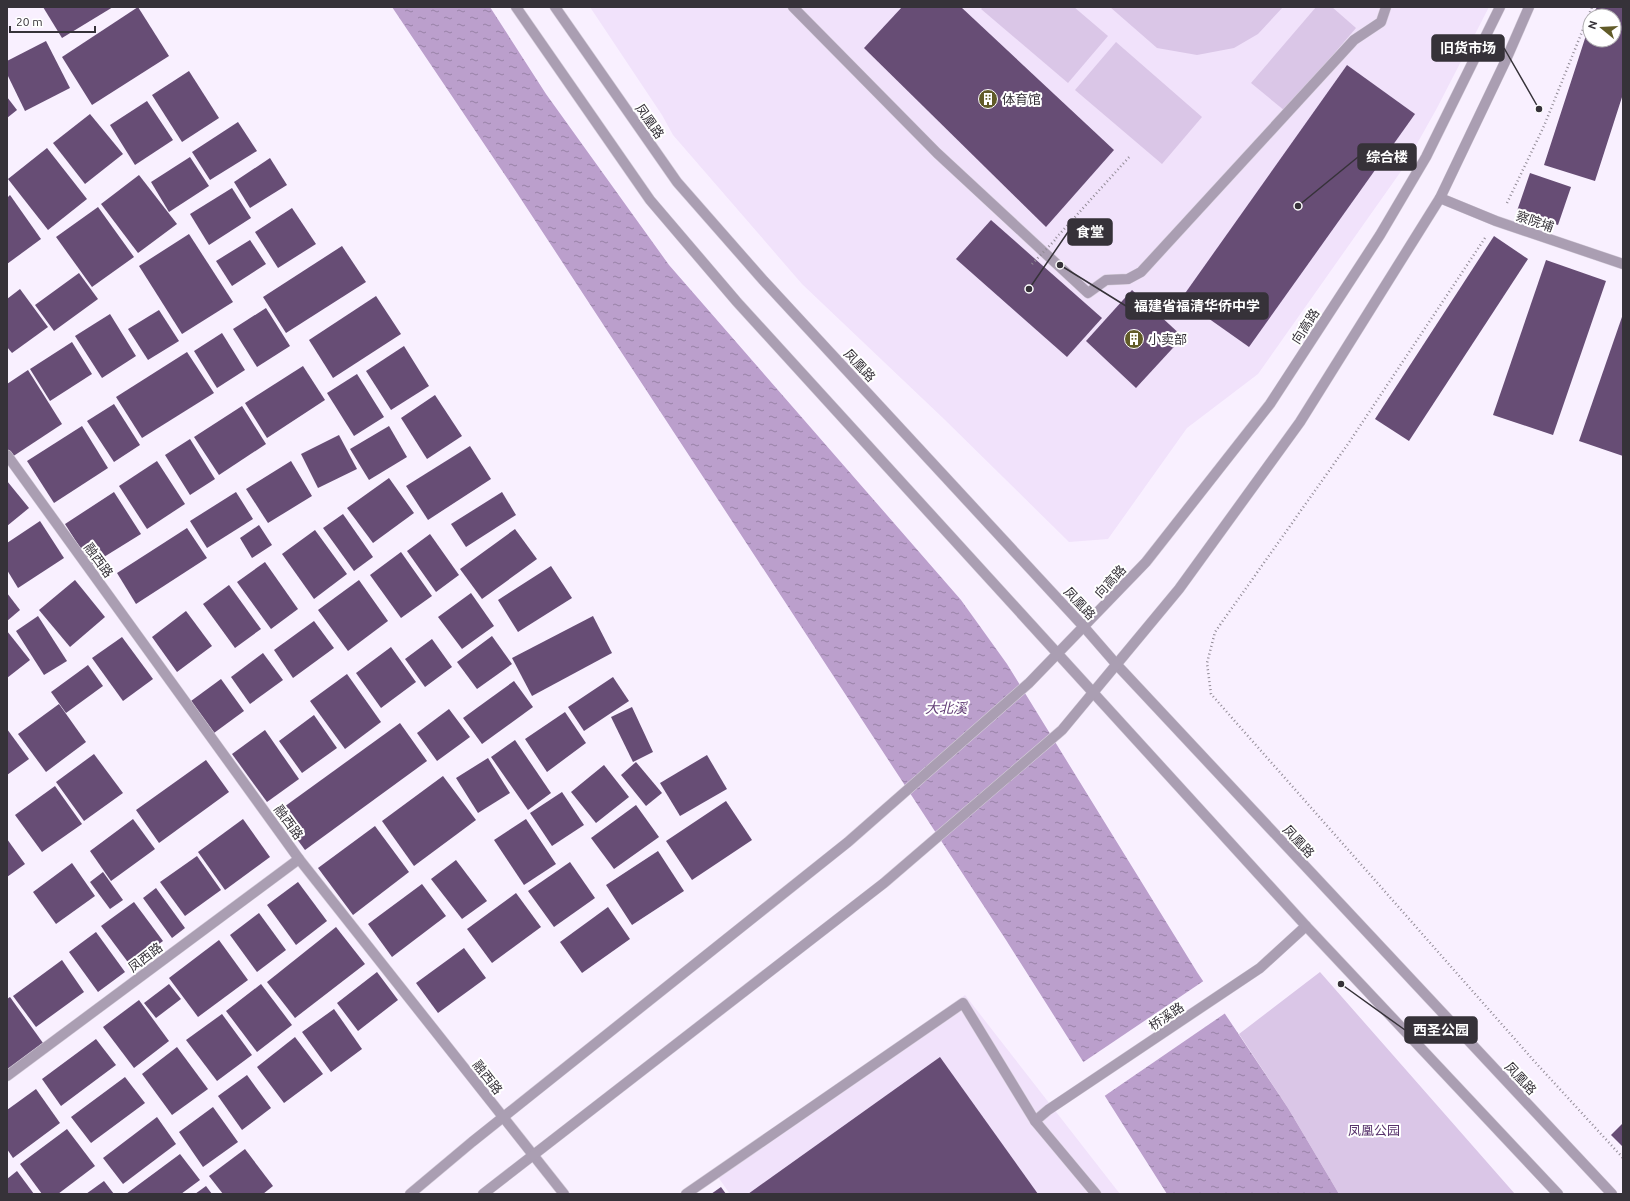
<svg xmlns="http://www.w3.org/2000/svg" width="1630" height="1201" font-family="Ubuntu,'Noto Sans SC',sans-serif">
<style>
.built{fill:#f1e2fb}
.green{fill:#dac6e7}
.water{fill:url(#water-ripples)}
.pier{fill:#f9f0ff}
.building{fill:#674d75}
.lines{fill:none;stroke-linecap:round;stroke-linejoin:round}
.minor-casing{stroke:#d6cedb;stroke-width:11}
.tertiary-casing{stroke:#d6cedb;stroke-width:11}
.path{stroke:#928b96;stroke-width:2.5;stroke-dasharray:1 3;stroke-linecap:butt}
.minor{stroke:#aa9eb2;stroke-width:10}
.tertiary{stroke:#aa9eb2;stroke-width:10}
.path-bridge{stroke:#928b96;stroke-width:2.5;stroke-dasharray:1 3;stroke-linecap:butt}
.labels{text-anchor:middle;stroke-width:4;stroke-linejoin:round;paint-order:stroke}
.poi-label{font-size:13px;fill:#363239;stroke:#fff;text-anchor:start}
.street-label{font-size:13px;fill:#363239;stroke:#fff}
.park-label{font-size:13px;fill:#57326b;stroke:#fff}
.water-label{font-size:14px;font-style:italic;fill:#633e77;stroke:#fff}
.leader{fill:none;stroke:#363239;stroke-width:1.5}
.callout-dot{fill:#363239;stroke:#fff;stroke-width:1.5}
.callout{fill:#363239;stroke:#363239;stroke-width:1.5}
.callout-label{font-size:14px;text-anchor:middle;font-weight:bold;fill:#fff}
</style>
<defs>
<pattern id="water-ripples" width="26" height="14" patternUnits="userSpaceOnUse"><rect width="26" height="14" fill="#bb9fcc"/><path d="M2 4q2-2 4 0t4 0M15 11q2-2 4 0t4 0" fill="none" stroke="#9982a7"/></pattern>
</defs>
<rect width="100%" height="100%" fill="#f9f0ff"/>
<!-- built -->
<g class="built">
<polygon points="590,7 1489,7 1437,108 1404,167 1258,374 1187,428 1108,539 1069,542 944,419 802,284 673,135 662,115"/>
<polygon points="965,995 1120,1194 730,1194 713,1170"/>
</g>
<!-- green -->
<g class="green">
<polygon points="983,7 1074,7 1108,36 1068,83 981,9"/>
<polygon points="1110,7 1283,7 1258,34 1234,48 1197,55 1157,48"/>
<polygon points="1316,7 1332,7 1356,28 1285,111 1251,83"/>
<polygon points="1116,42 1202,117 1162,164 1075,90"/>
<polygon points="1320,972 1515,1194 1339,1194 1288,1108 1239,1034"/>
</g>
<!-- water -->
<polygon class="water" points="392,7 490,7 546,94 669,265 961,600 1007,664 1197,972 1288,1108 1339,1194 1167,1194 1006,940 787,605 517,193"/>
<!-- pier -->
<polygon class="pier" points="1205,980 1227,1012 1103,1097 1082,1063"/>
<!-- building -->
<g class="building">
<polygon points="43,7 113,7 62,38"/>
<polygon points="138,7 169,56 92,105 62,57"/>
<polygon points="902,7 961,7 1114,150 1046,227 864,48"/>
<polygon points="1597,7 1623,7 1623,94 1595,181 1544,165 1590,23 1590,40 1614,40 1614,16 1592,16"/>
<polygon points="46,41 70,88 25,111 7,74 7,61"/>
<polygon points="1347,65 1415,114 1249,347 1181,299"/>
<polygon points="189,71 219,118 182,142 152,95"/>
<polygon points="7,97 17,110 7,118"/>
<polygon points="147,101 173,140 135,165 110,125"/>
<polygon points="90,114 123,154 85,184 53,143"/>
<polygon points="238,122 257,151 210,180 192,152"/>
<polygon points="47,148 87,199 48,230 8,179"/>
<polygon points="190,157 209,186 169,212 151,182"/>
<polygon points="270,158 287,185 250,208 234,182"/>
<polygon points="1530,173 1571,187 1558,225 1517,211"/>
<polygon points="139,175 177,224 138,253 101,204"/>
<polygon points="232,188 251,218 209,245 190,214"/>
<polygon points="10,195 41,239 7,264 7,198"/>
<polygon points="98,207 134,257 92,287 56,237"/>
<polygon points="292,208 316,244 278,268 255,232"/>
<polygon points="991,220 1102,318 1067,357 956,259"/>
<polygon points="189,234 233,302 182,334 139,266"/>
<polygon points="1494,236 1528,259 1409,441 1375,419"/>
<polygon points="250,240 266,264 232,286 216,261"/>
<polygon points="342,246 366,282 286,333 263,297"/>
<polygon points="1546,260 1606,281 1553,435 1493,415"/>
<polygon points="79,273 98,299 54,331 35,305"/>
<polygon points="20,289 48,327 12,353 7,347 7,299"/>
<polygon points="1132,290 1183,337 1136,388 1086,341"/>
<polygon points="376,296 401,334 333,378 309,340"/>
<polygon points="266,308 290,346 257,367 233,329"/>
<polygon points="159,310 179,341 148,360 128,329"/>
<polygon points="110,314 136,356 102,378 75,336"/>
<polygon points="1623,314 1623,456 1579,441"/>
<polygon points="222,333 245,370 217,388 194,351"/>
<polygon points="72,342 92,374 50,401 30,369"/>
<polygon points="404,346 429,386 391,410 366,371"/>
<polygon points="187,352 214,393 142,438 116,397"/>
<polygon points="303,366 325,400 267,438 245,403"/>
<polygon points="28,370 62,424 12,457 7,450 7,384"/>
<polygon points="357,374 384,417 354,436 327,393"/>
<polygon points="435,395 462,436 427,459 401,418"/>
<polygon points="114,404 140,445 114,462 87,421"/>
<polygon points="242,406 266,444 219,475 194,437"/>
<polygon points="82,426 108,468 54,503 27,461"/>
<polygon points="389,426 407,457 369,480 350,449"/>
<polygon points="339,435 357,469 318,488 301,454"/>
<polygon points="190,439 215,479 190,495 165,455"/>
<polygon points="470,446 491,479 428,520 406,486"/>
<polygon points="157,461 185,504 147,529 119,486"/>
<polygon points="291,461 312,496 268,523 246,489"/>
<polygon points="389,478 414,513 373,543 347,508"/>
<polygon points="7,481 29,508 7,526"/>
<polygon points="114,492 141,534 91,565 65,524"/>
<polygon points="236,492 253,519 207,548 190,521"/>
<polygon points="502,492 516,515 466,547 451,524"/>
<polygon points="343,514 373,557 354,571 323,528"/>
<polygon points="40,521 64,558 18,588 7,570 7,543"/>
<polygon points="259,525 272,545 252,558 240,538"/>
<polygon points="187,528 207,558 136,604 117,573"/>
<polygon points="515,529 537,559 482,599 460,569"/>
<polygon points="315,530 347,574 314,599 282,554"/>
<polygon points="430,534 459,575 436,592 407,551"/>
<polygon points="401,552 432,596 401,618 370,575"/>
<polygon points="265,562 298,609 271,629 237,582"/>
<polygon points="551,566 572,598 518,632 498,600"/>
<polygon points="75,580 105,617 70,647 39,610"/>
<polygon points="359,580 388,621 348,651 318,610"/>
<polygon points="229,585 261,629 235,648 203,604"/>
<polygon points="7,593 20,610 7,621"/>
<polygon points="471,593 494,626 462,649 438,617"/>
<polygon points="186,611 212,646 177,672 152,637"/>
<polygon points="38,616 67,661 44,675 16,631"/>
<polygon points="593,616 612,653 532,696 512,658"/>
<polygon points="314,621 334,648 293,678 274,650"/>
<polygon points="7,631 30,660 7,678"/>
<polygon points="492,636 512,664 477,689 457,662"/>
<polygon points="122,637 153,679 123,701 92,658"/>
<polygon points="432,639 452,667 425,687 405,659"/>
<polygon points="391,647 416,682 381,708 356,673"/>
<polygon points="263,653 283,680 250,704 231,677"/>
<polygon points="88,665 103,686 66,713 51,692"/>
<polygon points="347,674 381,722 345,749 310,701"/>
<polygon points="613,677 629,701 584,731 568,707"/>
<polygon points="221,679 244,711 214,733 191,701"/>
<polygon points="514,681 533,707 482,744 463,718"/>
<polygon points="59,704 86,742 46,772 18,734"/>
<polygon points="632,707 653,752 633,762 611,717"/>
<polygon points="449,709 470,737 437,761 417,733"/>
<polygon points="565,712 586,743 547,772 525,739"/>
<polygon points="314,715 337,748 302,773 279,741"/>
<polygon points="400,723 427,761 305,850 277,812"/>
<polygon points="7,729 29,759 7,775"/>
<polygon points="265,730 299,779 267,802 232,754"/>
<polygon points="515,740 551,793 528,810 491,757"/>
<polygon points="94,754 123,793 84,821 56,782"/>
<polygon points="707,755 727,789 680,816 660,783"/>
<polygon points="488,758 510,793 478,813 456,778"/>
<polygon points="206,760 229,792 159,843 136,810"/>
<polygon points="636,762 662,793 646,806 621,775"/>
<polygon points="604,765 629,797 596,823 571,792"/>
<polygon points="443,776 476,820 414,866 382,821"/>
<polygon points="55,786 82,824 42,852 15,815"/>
<polygon points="562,792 584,825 552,846 530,813"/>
<polygon points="726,801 752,840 692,880 666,841"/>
<polygon points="636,805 659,837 614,869 591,838"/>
<polygon points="133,819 155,849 111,881 90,851"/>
<polygon points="243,819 270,857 225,890 198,852"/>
<polygon points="526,819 556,864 524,885 494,840"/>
<polygon points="375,826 409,872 353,915 318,868"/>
<polygon points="7,839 25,864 7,877"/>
<polygon points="658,851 684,891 632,925 606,885"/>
<polygon points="197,856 221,890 185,916 160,882"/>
<polygon points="456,860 487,901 462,919 431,879"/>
<polygon points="570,862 595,898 554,927 528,891"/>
<polygon points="72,863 95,896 56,924 33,892"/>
<polygon points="103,872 123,900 110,909 90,882"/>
<polygon points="298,882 327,921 296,945 267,905"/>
<polygon points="422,884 446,916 392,957 368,924"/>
<polygon points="156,888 185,928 172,938 143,898"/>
<polygon points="516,893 541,927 492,963 467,929"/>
<polygon points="134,902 163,941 130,965 101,926"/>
<polygon points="608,907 630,939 582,973 560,942"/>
<polygon points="259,913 286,950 257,972 230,935"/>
<polygon points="336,927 365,964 295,1018 267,982"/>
<polygon points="96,932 125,972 98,992 69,952"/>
<polygon points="219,940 248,980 198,1017 169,978"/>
<polygon points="464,948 486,978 438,1013 416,983"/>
<polygon points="62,960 84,992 36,1027 13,996"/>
<polygon points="377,972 398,1000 358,1031 337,1003"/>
<polygon points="169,984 181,999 156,1018 144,1003"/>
<polygon points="261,984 292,1025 257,1052 226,1011"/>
<polygon points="10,997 43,1043 7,1070 7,999"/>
<polygon points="139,1000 169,1041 134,1068 103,1027"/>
<polygon points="334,1009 362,1049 331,1072 302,1032"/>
<polygon points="222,1014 252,1055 217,1081 186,1040"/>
<polygon points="295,1037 323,1074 284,1103 257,1067"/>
<polygon points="96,1039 116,1065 61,1106 42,1079"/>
<polygon points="177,1047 208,1089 172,1115 142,1074"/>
<polygon points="940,1057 1038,1194 748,1194"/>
<polygon points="247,1075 271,1108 242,1130 218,1096"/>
<polygon points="125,1077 145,1103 91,1143 71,1117"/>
<polygon points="36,1089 60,1123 13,1158 7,1149 7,1110"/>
<polygon points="213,1107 238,1142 203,1167 179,1132"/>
<polygon points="157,1117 176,1144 123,1184 103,1158"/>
<polygon points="1623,1123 1623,1147 1611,1135"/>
<polygon points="67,1129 95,1166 58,1194 42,1194 20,1164"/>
<polygon points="245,1149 273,1186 263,1194 223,1194 209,1176"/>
<polygon points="180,1154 200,1180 181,1194 126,1194"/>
<polygon points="17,1171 34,1194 7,1194 7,1179"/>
<polygon points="104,1181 114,1194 86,1194"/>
<polygon points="206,1186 212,1194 195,1194"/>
<polygon points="721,1187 726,1194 711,1194"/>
</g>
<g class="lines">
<!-- minor casing -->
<g class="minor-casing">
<g id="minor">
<polyline points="793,7 937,153 1088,293 1106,280 1128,279 1141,272 1354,40 1381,22 1386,7"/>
<polyline points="1440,198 1496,221 1623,264"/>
<polyline points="7,455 299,859 564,1194"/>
<polyline points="7,1076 299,859"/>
<polyline points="1035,1121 1048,1110 1260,968 1306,926"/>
<polyline points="686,1194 963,1003 1035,1121 1096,1194"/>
</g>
</g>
<!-- tertiary casing -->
<g class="tertiary-casing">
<g id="tertiary">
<polyline points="516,7 650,200 737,302 1306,926 1558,1194"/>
<polyline points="555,7 677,182 763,280 1084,627 1117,665 1612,1194"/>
<polyline points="410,1194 472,1142 848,842 1029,683 1146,562 1270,404 1380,235 1426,157 1500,7"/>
<polyline points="483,1194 884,883 1062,730 1179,589 1300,422 1440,198 1505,62 1529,7"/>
</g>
</g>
<!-- path -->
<g class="path">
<polyline points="1507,203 1544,126 1592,7"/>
<polyline points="1056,238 1131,155"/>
<polyline points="1485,238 1348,444 1215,632 1207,663 1211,694 1535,1062 1623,1158"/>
</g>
<!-- minor -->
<use href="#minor" class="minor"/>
<!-- tertiary -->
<use href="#tertiary" class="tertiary"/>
<!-- path-bridge -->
<polyline class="path-bridge" points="1032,264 1055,240"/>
</g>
<!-- icons -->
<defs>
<g id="building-disc" transform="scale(1)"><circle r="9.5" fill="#615b28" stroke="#fff"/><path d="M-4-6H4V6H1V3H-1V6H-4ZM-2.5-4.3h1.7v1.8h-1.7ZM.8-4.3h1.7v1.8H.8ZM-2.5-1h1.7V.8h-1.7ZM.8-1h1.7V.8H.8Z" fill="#fff"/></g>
</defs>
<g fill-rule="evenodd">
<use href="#building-disc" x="988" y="99"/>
<use href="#building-disc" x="1134" y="339"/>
</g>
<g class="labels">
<!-- poi labels -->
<g class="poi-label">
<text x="1002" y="104">体育馆</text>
<text x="1148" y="344">小卖部</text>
</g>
<!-- street labels -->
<g class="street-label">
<text transform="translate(650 121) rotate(55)" y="5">凤凰路</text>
<text transform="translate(1535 221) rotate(19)" y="5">察院埔</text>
<text transform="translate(1305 326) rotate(-57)" y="5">向高路</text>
<text transform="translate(860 365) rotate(47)" y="5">凤凰路</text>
<text transform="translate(99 560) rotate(54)" y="5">融西路</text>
<text transform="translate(1110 581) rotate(-47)" y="5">向高路</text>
<text transform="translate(1080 603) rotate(47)" y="5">凤凰路</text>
<text transform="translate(289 822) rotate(54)" y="5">融西路</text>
<text transform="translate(1299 841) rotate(47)" y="5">凤凰路</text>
<text transform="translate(145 957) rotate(-37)" y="5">凤西路</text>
<text transform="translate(1166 1016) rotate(-34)" y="5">桥溪路</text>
<text transform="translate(488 1077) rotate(52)" y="5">融西路</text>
<text transform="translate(1521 1078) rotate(47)" y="5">凤凰路</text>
</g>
<!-- park labels -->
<g class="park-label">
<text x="1374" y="1135">凤凰公园</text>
</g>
<!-- water labels -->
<g class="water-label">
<text x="946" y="713">大北溪</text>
</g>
</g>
<!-- callouts -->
<path class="leader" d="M1539 109L1504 48M1298 206L1358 157M1029 289L1068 232M1060 265L1126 306M1341 984L1405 1030"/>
<g class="callout-dot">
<circle cx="1539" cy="109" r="4"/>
<circle cx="1298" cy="206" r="4"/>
<circle cx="1029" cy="289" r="4"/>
<circle cx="1060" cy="265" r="4"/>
<circle cx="1341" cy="984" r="4"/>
</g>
<g class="callout">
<rect x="1432" y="35" width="72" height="26" rx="4"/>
<rect x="1358" y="144" width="58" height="26" rx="4"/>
<rect x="1068" y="219" width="44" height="26" rx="4"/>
<rect x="1126" y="293" width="142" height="26" rx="4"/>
<rect x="1405" y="1017" width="72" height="26" rx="4"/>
</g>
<g class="callout-label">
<text x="1468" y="53">旧货市场</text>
<text x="1387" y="162">综合楼</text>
<text x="1090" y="237">食堂</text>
<text x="1197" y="311">福建省福清华侨中学</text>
<text x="1441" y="1035">西圣公园</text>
</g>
<!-- border -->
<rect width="1630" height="1201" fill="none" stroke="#363239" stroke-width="16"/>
<!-- north arrow -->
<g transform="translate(1602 28) rotate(288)"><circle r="19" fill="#ffffff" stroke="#afadb0"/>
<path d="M0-3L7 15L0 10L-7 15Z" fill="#615b28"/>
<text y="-6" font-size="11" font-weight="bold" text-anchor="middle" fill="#363239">N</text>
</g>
<!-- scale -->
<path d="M10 26v6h85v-6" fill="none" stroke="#363239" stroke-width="2"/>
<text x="16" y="26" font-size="12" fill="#363239" stroke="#ffffff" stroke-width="3" paint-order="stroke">20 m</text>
</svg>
